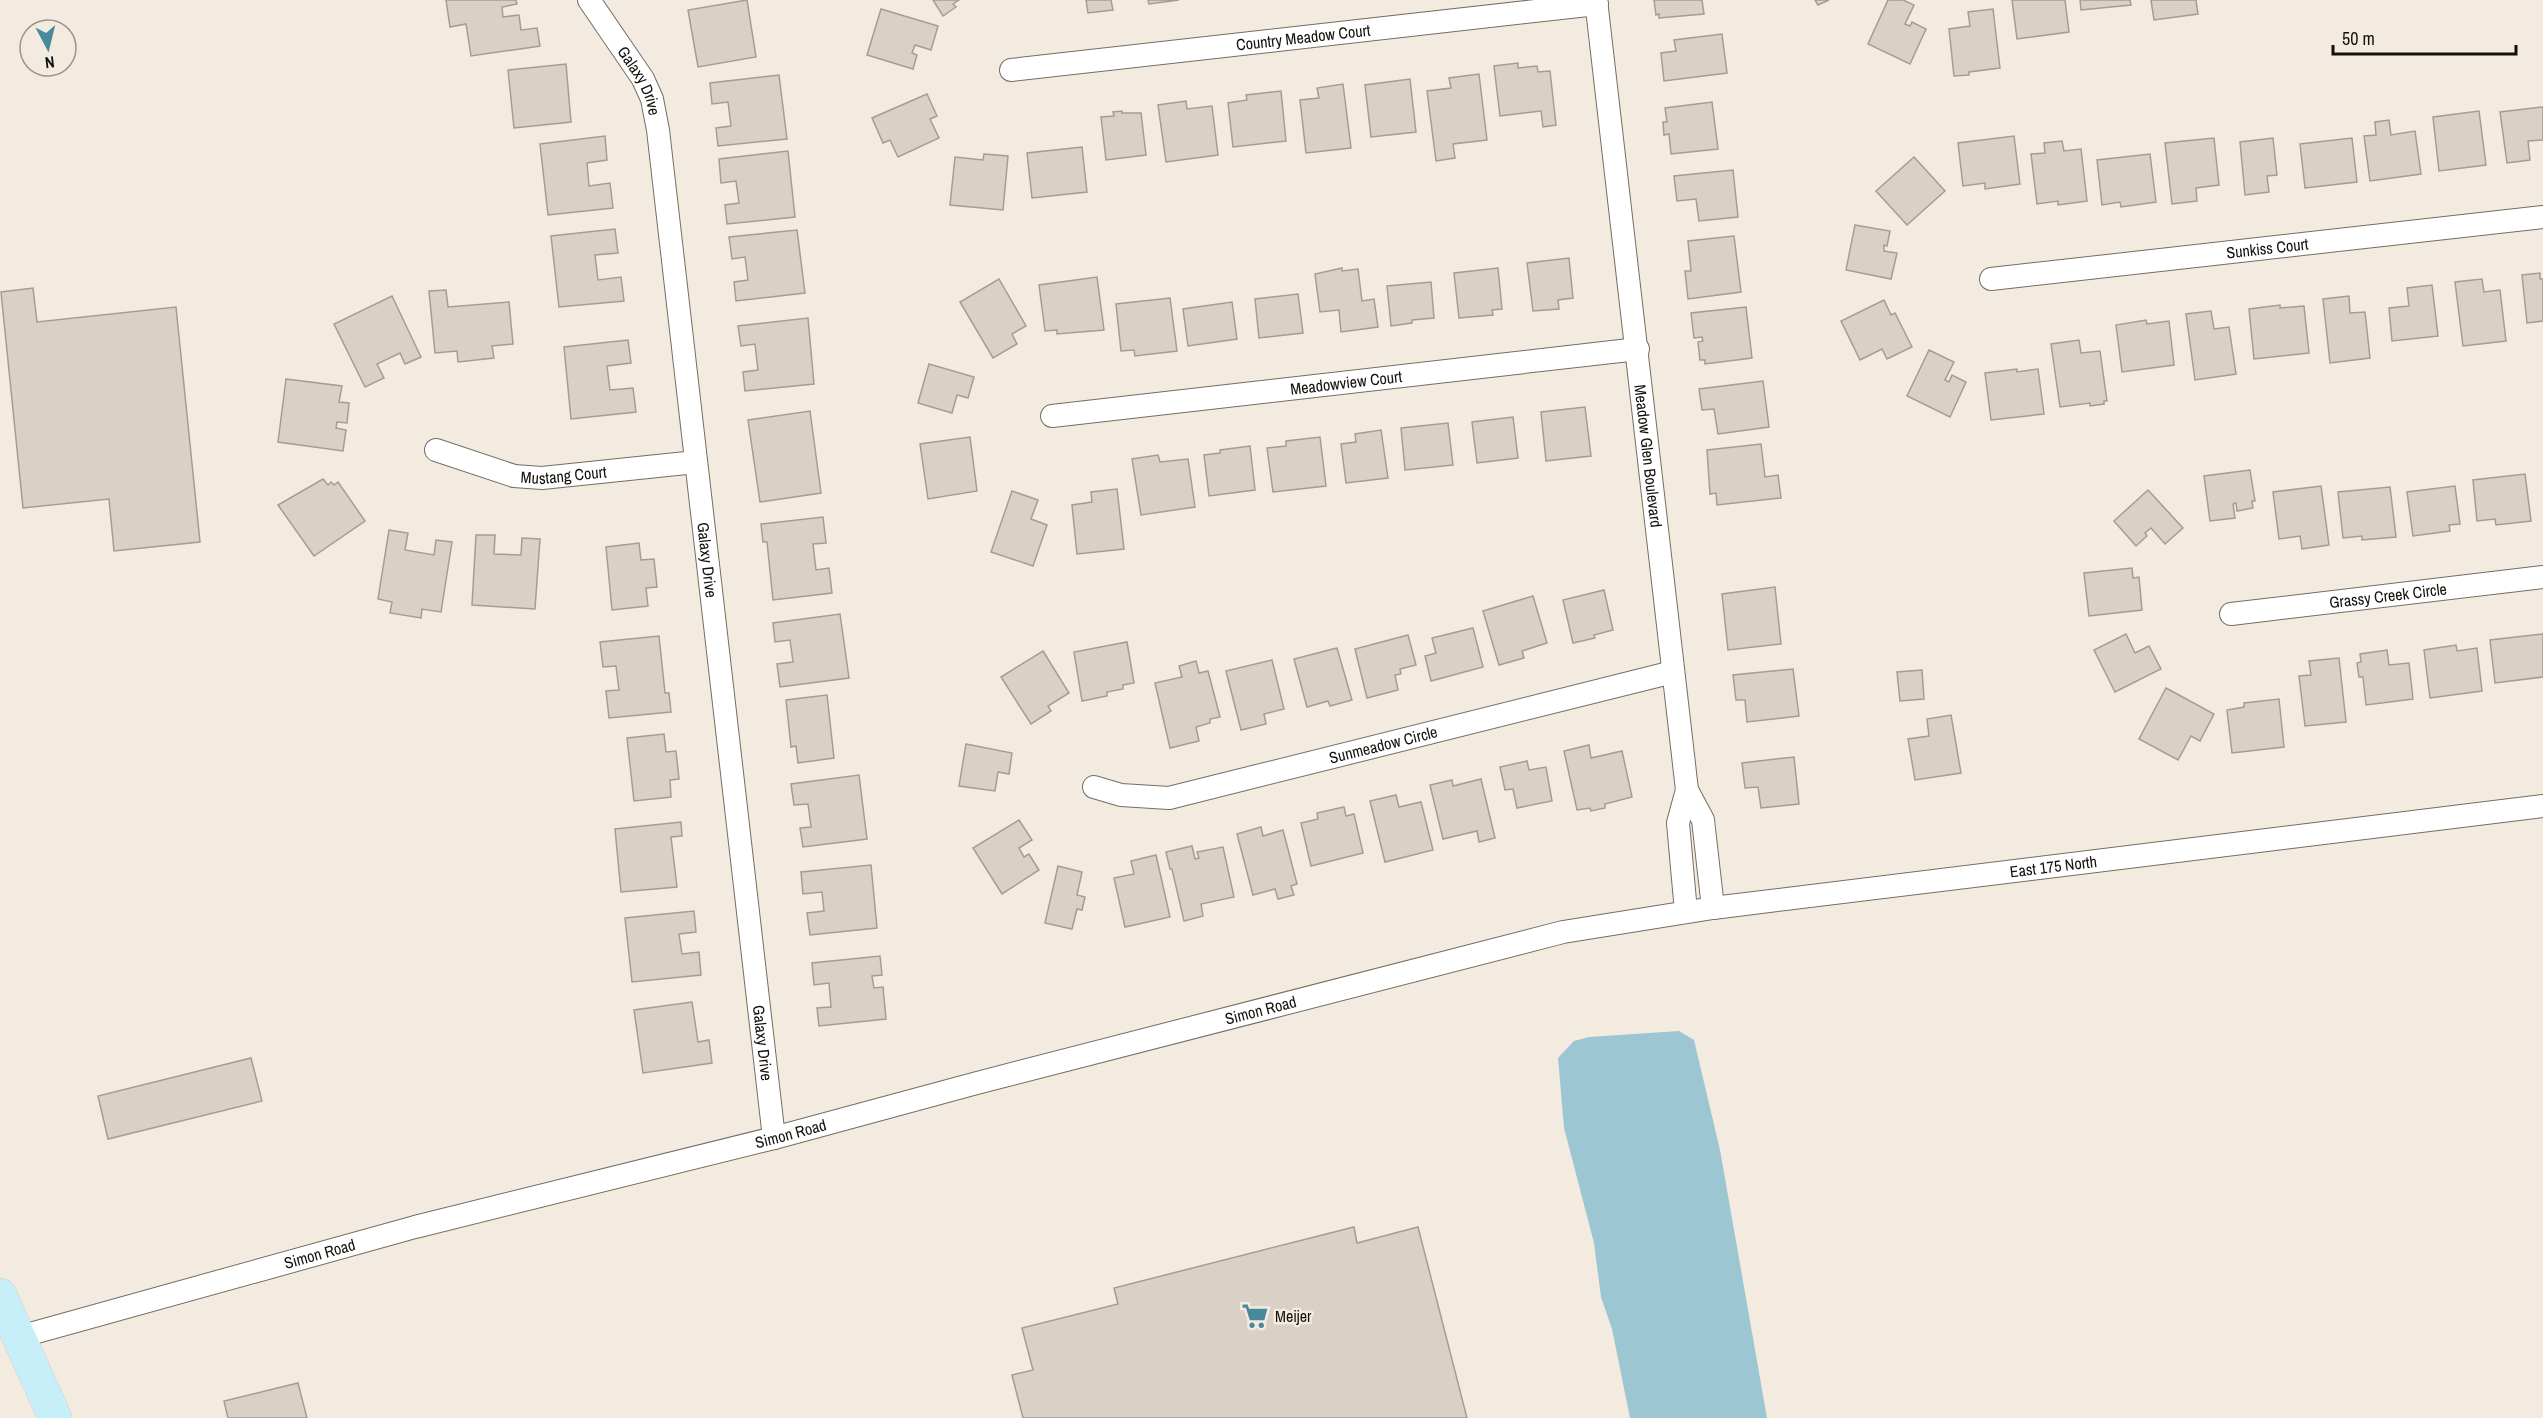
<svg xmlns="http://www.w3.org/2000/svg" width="2543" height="1418" font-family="'Archivo Narrow',sans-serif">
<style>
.water{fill:#9cc6d2}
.building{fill:#d9d1c6;stroke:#a59d92;stroke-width:1.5}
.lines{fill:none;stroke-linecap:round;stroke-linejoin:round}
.minor-casing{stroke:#746d63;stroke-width:24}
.primary-casing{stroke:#d0cfcf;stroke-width:34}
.minor{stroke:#fff;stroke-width:22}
.primary{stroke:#c6effa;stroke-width:33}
.labels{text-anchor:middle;stroke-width:5;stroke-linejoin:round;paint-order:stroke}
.street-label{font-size:16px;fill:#13110d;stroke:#f4ebe0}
.poi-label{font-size:16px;fill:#13110d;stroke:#f4ebe0;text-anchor:start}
</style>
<rect width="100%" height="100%" fill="#f4ebe0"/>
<!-- water -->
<polygon class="water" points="1679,1031 1694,1040 1720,1150 1767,1418 1630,1418 1612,1329 1601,1297 1594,1243 1564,1128 1558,1058 1574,1041 1589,1037"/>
<!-- building -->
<g class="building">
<polygon points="446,0 516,0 517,4 502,7 503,17 519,15 521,30 537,28 540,46 471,56 466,24 450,27"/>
<polygon points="747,0 756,57 698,67 688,10"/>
<polygon points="933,0 959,0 953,4 956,7 943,16"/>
<polygon points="1086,0 1111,0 1113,10 1088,13"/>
<polygon points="1148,0 1179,0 1149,4"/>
<polygon points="1654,0 1702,0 1704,14 1659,18 1659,14 1656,15"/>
<polygon points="1815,0 1829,0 1818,5"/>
<polygon points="1888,0 1903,0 1914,5 1905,24 1910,26 1912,22 1926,29 1910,64 1868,44"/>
<polygon points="2012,0 2065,0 2069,32 2017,39"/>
<polygon points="2080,0 2130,0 2131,5 2081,10"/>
<polygon points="2151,0 2196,0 2198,14 2154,20"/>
<polygon points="881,9 938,26 931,50 915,45 912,53 917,55 913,69 867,55"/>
<polygon points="1993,9 2000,68 1969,72 1969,75 1954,76 1949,29 1970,26 1968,12"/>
<polygon points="1722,34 1727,73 1664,81 1661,53 1676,51 1674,40"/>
<polygon points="1518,63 1518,68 1537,66 1538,72 1550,71 1556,125 1543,127 1541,111 1500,116 1494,66"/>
<polygon points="566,64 571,122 514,128 508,70"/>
<polygon points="1479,74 1487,140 1453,144 1455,158 1436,161 1427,91 1451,88 1449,78"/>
<polygon points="779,75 787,139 718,146 716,128 731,126 728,102 712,104 710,83"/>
<polygon points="1410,79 1416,132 1371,137 1365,85"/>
<polygon points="1343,84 1351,148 1306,153 1300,100 1319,98 1317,88"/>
<polygon points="1281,91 1286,141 1233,147 1228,103 1247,100 1246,95"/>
<polygon points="927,94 937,116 930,119 939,138 898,157 890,140 883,143 872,118"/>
<polygon points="1186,101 1187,109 1212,106 1218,155 1166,162 1158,105"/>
<polygon points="1712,102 1718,149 1671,154 1669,134 1664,135 1663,122 1667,122 1665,108"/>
<polygon points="2543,107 2543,140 2528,141 2530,160 2507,163 2500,112"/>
<polygon points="1122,111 1122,113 1141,113 1146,155 1106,160 1101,117 1114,116 1113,112"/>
<polygon points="2479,111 2486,165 2439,171 2433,117"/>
<polygon points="2389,120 2391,135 2415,131 2421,174 2370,181 2364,136 2376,135 2375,122"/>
<polygon points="605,136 607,160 587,163 589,186 610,183 613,208 548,215 540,144"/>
<polygon points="2014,136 2020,184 1985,189 1985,183 1963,186 1958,143"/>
<polygon points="2214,138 2219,185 2196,188 2197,201 2172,204 2165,143"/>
<polygon points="2273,138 2277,175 2267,176 2269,192 2245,195 2240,142"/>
<polygon points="2352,138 2357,182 2305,188 2300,144"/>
<polygon points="2062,141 2064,151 2081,149 2087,201 2058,205 2058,201 2037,204 2031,154 2045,153 2044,143"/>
<polygon points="1082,147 1087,192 1032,198 1027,153"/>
<polygon points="788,151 795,217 727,224 725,205 739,203 736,181 721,183 719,159"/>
<polygon points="984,154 1008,156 1003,210 950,205 955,157 983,160"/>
<polygon points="2150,154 2156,202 2121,207 2120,202 2102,205 2097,160"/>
<polygon points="1914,157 1945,191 1907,225 1876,191"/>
<polygon points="1733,170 1738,217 1699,221 1696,199 1677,201 1674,176"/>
<polygon points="1855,225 1890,231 1887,246 1884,245 1884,251 1897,253 1891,279 1846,270"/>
<polygon points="615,229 618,253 595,255 598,280 621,277 624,301 559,307 551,236"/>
<polygon points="797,230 805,293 736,301 734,282 748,280 745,257 732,259 729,237"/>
<polygon points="1734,236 1741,292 1688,299 1685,271 1691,271 1688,241"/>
<polygon points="1569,258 1573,298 1558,300 1559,309 1533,311 1527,263"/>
<polygon points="1342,268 1342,271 1358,269 1362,301 1374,299 1378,327 1341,332 1339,310 1320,312 1315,274"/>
<polygon points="1498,268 1502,309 1492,310 1493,315 1459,318 1454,273"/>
<polygon points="2540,273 2540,279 2543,279 2543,321 2527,323 2522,275"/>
<polygon points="1097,277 1104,330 1057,334 1057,330 1045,331 1039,285"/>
<polygon points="999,279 1026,326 1012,334 1017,344 993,358 960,302"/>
<polygon points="2482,279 2484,292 2500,290 2506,341 2463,346 2455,282"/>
<polygon points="1431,282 1434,318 1412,320 1412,323 1391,326 1387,286"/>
<polygon points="2432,285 2438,336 2392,341 2389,308 2409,306 2407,288"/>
<polygon points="33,288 37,322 176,307 200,542 114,551 109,499 23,508 1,292"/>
<polygon points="446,290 448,307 509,302 513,344 492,346 494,358 458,362 457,351 435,353 429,291"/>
<polygon points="1298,294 1303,333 1259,338 1255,299"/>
<polygon points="392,296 421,357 405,364 400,353 377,364 384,378 365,387 334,324"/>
<polygon points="2349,296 2350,313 2365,312 2370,358 2330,363 2323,299"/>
<polygon points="1170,298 1177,351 1135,356 1134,350 1121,351 1116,304"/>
<polygon points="1884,300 1891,315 1895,313 1912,347 1887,359 1882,349 1860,360 1841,321"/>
<polygon points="1232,302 1237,339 1188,346 1183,309"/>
<polygon points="2280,305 2280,308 2304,306 2309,353 2254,359 2249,309"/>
<polygon points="1746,307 1752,358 1705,364 1705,360 1700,360 1698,342 1703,341 1702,337 1694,338 1691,313"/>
<polygon points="2211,311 2214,329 2229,327 2236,374 2195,380 2186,314"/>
<polygon points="808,318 814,384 745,391 743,372 758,370 755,344 741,346 738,326"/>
<polygon points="2146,320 2147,324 2169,321 2174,365 2122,372 2116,325"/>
<polygon points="628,340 631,363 607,366 610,390 633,388 636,412 571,419 564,347"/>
<polygon points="2079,340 2081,353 2100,351 2107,401 2104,401 2104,404 2090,406 2090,403 2060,407 2051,344"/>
<polygon points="1929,350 1954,362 1945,380 1949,382 1952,375 1966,382 1950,417 1907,396"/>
<polygon points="929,364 974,377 968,398 957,395 952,413 918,403"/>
<polygon points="2017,369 2017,372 2038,369 2044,414 1991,420 1985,373"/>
<polygon points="286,379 342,386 339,402 349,403 347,423 337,422 336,428 346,430 343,451 278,442"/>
<polygon points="1763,381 1769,427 1718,434 1714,409 1702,410 1699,389"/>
<polygon points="1585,407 1591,456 1546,461 1541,412"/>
<polygon points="810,411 821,493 760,502 748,420"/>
<polygon points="1513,417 1518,458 1477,463 1472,422"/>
<polygon points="1448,423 1453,465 1405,470 1401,428"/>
<polygon points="1381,430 1388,478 1346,483 1341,444 1356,442 1355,434"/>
<polygon points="970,437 977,491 928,499 920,444"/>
<polygon points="1320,437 1326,486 1273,492 1267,448 1286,446 1286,441"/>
<polygon points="1761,444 1765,477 1778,475 1781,498 1717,505 1716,493 1710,494 1707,450"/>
<polygon points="1250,446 1255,490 1209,496 1204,455 1220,453 1220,450"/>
<polygon points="1158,455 1160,462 1188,459 1195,507 1141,515 1132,459"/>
<polygon points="2250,470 2255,501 2252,501 2253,508 2237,511 2236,503 2233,504 2235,518 2210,521 2204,476"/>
<polygon points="2525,474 2531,521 2496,525 2495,519 2477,521 2473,480"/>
<polygon points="323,479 328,485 331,482 334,485 338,482 365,521 314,556 278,505"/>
<polygon points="2321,486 2329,545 2302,549 2300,536 2279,539 2273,492"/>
<polygon points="2455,486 2460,524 2449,525 2450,531 2413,536 2407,492"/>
<polygon points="2390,487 2396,537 2362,540 2362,536 2343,538 2338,492"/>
<polygon points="1117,489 1124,549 1077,554 1072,505 1092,502 1091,492"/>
<polygon points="2148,490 2183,528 2165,544 2151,528 2145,533 2147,536 2136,546 2114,521"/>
<polygon points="1012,491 1038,500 1031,519 1047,525 1033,566 991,552"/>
<polygon points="823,517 826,543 813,544 816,570 829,568 832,593 773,600 767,542 763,542 761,524"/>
<polygon points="389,530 408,533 405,550 434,555 436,540 452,542 441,612 422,609 421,618 390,613 392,602 378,599"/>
<polygon points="476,535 495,535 494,554 521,555 522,538 540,539 535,609 472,605"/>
<polygon points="639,543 641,560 654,559 657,587 646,588 648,606 612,610 606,547"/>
<polygon points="2132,568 2133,578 2139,577 2142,610 2089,616 2084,573"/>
<polygon points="1775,587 1781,644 1728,650 1722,594"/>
<polygon points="1604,590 1613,630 1594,635 1595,638 1573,643 1563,600"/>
<polygon points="1533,596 1547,643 1522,651 1524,658 1499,665 1483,611"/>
<polygon points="840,614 849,678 780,687 777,664 793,662 790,640 775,642 773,623"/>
<polygon points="1473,628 1483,667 1431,681 1425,656 1436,653 1432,638"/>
<polygon points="2126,634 2135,653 2149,646 2161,669 2115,692 2094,650"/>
<polygon points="2543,634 2543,677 2495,683 2490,640"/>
<polygon points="1408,635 1416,665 1400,669 1401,674 1395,675 1398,690 1367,698 1355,649"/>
<polygon points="659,636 665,693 669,693 671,712 609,718 606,691 619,690 616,666 603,667 600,642"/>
<polygon points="1127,642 1134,683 1123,685 1123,689 1107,692 1107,696 1082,701 1074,652"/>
<polygon points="2456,645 2457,651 2477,648 2482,691 2430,698 2424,650"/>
<polygon points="1337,648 1352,700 1330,706 1328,701 1307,707 1294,659"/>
<polygon points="2387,650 2389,665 2409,663 2413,699 2366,705 2363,677 2359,677 2357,663 2361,662 2360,654"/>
<polygon points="1043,651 1069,693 1048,706 1051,711 1031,724 1001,677"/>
<polygon points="2339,658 2346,722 2305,726 2299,676 2311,675 2309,661"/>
<polygon points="1272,660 1284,709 1264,714 1266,724 1241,730 1226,671"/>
<polygon points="1196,661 1199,673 1208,671 1220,717 1210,719 1210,723 1196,727 1199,741 1170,748 1155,683 1182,677 1179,666"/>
<polygon points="1793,669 1799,716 1747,722 1745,700 1736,700 1733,675"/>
<polygon points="1922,670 1924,699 1900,701 1897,672"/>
<polygon points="2166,688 2214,714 2200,741 2191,736 2178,760 2139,739"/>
<polygon points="827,695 834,758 798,763 796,746 791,747 786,700"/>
<polygon points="2279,699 2284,747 2232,753 2227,710 2244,707 2244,703"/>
<polygon points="1951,715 1961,773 1915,780 1908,739 1929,736 1927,719"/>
<polygon points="664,734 666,752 676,751 679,779 670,780 671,797 634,801 627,738"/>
<polygon points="966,744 1012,753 1009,774 998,772 995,791 959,786"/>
<polygon points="1589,745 1591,758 1622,751 1632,797 1605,804 1605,808 1591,811 1590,808 1577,810 1564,751"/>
<polygon points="1794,757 1799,804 1761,808 1758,787 1745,788 1742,763"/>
<polygon points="1527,761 1529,770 1546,767 1552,801 1517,808 1513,789 1505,790 1500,767"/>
<polygon points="859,775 867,839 803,847 800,828 811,827 808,804 794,805 791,784"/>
<polygon points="1481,779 1495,838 1479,842 1477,831 1443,839 1430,785 1452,780 1453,786"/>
<polygon points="1396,795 1399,807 1421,802 1433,850 1385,862 1370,801"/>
<polygon points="1344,807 1346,816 1354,814 1363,853 1311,866 1301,823 1318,819 1317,813"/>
<polygon points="1019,820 1032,840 1019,848 1024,857 1029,854 1039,870 1002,894 973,848"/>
<polygon points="681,822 682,836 671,837 677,887 621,892 615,829"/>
<polygon points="1261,827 1263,836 1283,830 1297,884 1291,886 1294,895 1278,899 1275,889 1253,895 1237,834"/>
<polygon points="1192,846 1195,859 1199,858 1197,852 1223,847 1234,897 1201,904 1203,916 1184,921 1172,869 1170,869 1166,852"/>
<polygon points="1156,855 1170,917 1125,927 1114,878 1134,874 1131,861"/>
<polygon points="871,865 877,928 810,935 807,913 824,911 822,892 803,894 801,872"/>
<polygon points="1058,866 1082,872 1077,895 1085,897 1082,910 1077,909 1072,929 1045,923"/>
<polygon points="694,911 696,932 679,934 682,954 699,952 701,975 632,982 625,918"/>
<polygon points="880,956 882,975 872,976 874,988 883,987 886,1019 819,1026 817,1008 831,1007 829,983 814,985 812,963"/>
<polygon points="692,1002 698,1042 709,1040 712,1063 643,1073 634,1010"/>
<polygon points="251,1058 262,1101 108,1139 98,1096"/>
<polygon points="1354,1227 1357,1243 1418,1227 1467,1418 1023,1418 1012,1375 1033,1370 1022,1328 1118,1304 1114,1288"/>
<polygon points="298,1383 307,1418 228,1418 224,1401"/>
</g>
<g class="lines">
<!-- minor casing -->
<g class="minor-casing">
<g id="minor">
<path id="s1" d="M 589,0 L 643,79 L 652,99 L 658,130 L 774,1138"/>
<path id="s2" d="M 1596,0 L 1687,790 L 1703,820 L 1713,908"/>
<path id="s3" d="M 1011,70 L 1597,4"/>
<path id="s4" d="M 1991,279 L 2543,217"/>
<path id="s5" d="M 1052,416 L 1638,349"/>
<path id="s6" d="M 436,450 L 514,476 L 542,478 L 696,462"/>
<path id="s7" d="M 2231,614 L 2543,577"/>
<path id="s8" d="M 1094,787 L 1121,795 L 1169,798 L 1673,672"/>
<polyline points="1686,912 1678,823 1687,790"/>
<path id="s9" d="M 19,1337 L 415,1227 L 774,1138 L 977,1083 L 1563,932 L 1713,908 L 2543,806"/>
</g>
</g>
<!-- primary casing -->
<g class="primary-casing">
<polyline id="primary" points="0,1295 55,1418"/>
</g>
<!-- minor -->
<use href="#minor" class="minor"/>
<!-- primary -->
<use href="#primary" class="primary"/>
</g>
<!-- icons -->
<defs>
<g id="supermarket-bare" transform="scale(2.07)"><path d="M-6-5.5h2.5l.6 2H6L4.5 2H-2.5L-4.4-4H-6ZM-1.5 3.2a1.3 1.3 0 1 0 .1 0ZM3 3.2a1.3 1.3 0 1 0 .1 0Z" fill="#48899b" stroke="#f4ebe0" stroke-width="2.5" paint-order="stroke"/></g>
</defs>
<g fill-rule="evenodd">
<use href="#supermarket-bare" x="1255" y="1316"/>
</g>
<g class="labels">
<!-- street labels -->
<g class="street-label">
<text dy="6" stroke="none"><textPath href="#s3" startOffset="294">Country Meadow Court</textPath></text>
<text dy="6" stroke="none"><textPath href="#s1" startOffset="96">Galaxy Drive</textPath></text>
<text dy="6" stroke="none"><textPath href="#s4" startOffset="278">Sunkiss Court</textPath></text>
<text dy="6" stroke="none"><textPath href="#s5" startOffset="296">Meadowview Court</textPath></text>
<text dy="6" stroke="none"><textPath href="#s2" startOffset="459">Meadow Glen Boulevard</textPath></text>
<text dy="6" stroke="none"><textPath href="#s6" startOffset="132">Mustang Court</textPath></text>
<text dy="6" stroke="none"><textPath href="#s1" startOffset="582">Galaxy Drive</textPath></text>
<text dy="6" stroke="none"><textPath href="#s7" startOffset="158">Grassy Creek Circle</textPath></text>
<text dy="6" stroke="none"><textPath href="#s8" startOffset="297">Sunmeadow Circle</textPath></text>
<text dy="6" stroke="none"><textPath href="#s9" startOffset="2091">East 175 North</textPath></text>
<text dy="6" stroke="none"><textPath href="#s9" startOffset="1284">Simon Road</textPath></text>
<text dy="6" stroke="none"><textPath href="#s1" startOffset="1068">Galaxy Drive</textPath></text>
<text dy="6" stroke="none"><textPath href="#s9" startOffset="798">Simon Road</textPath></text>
<text dy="6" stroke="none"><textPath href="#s9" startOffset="312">Simon Road</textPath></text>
</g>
<!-- poi labels -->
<g class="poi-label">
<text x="1275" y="1322">Meijer</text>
</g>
</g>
<!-- north arrow -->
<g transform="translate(48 48) rotate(173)"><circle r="28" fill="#f4ebe0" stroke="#9a948c" stroke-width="1.5"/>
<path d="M0-4.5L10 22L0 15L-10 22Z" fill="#48899b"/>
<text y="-9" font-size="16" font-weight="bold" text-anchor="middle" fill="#13110d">N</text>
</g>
<!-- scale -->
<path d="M2333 45v9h183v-9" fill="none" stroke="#13110d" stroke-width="3"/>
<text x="2342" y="45" font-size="18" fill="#13110d" stroke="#f4ebe0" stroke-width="4.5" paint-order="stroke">50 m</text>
</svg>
